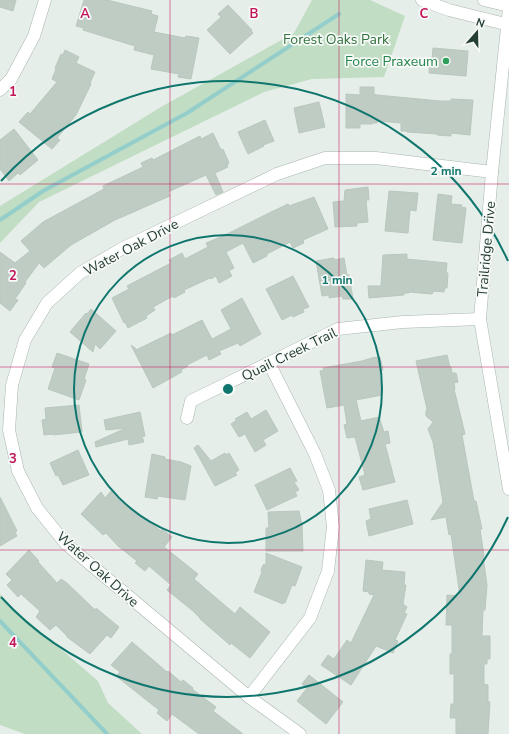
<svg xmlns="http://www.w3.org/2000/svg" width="509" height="734" font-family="'Nunito Sans',sans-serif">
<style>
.green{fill:#c1ddc3}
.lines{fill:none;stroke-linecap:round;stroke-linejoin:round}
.stream{stroke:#94cecb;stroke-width:4}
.building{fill:#bfccc4;stroke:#b9c7be}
.minor-casing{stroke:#a9b6af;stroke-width:13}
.tertiary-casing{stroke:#a9b6af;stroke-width:13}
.minor{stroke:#fff;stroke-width:12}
.tertiary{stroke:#fff;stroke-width:12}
.grid{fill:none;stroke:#c2185b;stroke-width:1;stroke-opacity:0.55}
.ring{fill:none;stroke:#0f766e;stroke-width:2}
.leisure-dot{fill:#2e9e5b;stroke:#f7faf8;stroke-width:1.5}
.labels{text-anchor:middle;stroke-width:3.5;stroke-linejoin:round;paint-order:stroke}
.park-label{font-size:14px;fill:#33733f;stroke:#f7faf8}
.leisure-label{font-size:14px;fill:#27864d;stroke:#f7faf8;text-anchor:end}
.street-label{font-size:14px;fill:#263f33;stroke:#f7faf8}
.grid-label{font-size:13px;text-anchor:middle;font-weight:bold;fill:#c2185b;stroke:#f7faf8;stroke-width:3.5;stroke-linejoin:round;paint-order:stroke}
.centre{fill:#0f766e;stroke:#f7faf8;stroke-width:2}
.ring-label{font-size:12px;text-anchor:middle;font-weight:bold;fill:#0f766e;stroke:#f7faf8;stroke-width:3.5;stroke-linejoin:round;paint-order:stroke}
</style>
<rect width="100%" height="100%" fill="#e6eee9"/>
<!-- green -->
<g class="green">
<polygon points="312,0 370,0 405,16 384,77 312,79 264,92 39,202 0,243 0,206 161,107 294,33"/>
<polygon points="0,594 14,609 98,681 108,703 142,734 25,734 0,725"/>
</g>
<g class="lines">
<!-- stream -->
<g class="stream">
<polyline points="0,220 43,191 187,113 339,14"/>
<polyline points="0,621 107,734"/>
</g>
</g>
<!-- building -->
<g class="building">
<polygon points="0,0 16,0 13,11 0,7"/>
<polygon points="84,0 107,0 152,11 151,14 158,16 154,32 185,38 186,36 199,38 191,79 178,77 179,74 151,69 154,55 134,50 135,46 83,30 84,28 76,26"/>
<polygon points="228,5 252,30 251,31 253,33 230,54 207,30 221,17 218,14"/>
<polygon points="433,48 468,51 466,76 429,73 430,59 432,59"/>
<polygon points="65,50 79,57 76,63 95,72 90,83 91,84 76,115 57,138 60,140 52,149 19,122 28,112 30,114 57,82 52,79 56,69 55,68 61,54 63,55"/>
<polygon points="360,87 374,87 374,94 377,95 440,101 451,101 451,99 473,100 470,135 451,133 451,136 437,135 437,134 407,132 407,131 401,131 401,123 377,121 377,123 372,123 372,124 360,124 360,128 346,128 346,94 360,95"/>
<polygon points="319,102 325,127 299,133 294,108"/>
<polygon points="265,120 274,141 263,145 264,146 248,154 238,132"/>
<polygon points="14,129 38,160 20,175 18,173 9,181 0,169 0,140"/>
<polygon points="213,133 221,150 223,149 229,163 227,165 228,167 215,173 223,192 216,195 206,175 168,192 170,196 115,220 71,245 44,268 39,263 25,282 26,283 15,299 18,300 10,311 0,303 0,252 15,263 30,251 21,241 43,222 104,189 103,186 143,167 141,163 152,158 153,160 200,136 201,139"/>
<polygon points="368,187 369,200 366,200 368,222 357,223 357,226 335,227 333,202 344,201 345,190"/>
<polygon points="389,191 418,193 416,211 410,210 408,233 385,231"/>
<polygon points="438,194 452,196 451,204 462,205 461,207 466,208 462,243 433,240"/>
<polygon points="314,197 328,229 303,240 304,243 293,248 290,242 267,254 267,256 253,263 243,243 226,252 234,268 229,271 232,276 219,283 216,276 211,279 210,278 184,290 185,292 174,298 173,296 153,307 155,310 146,316 147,318 128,328 125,322 124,323 112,298 129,289 127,286 171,263 169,260 182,253 185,259 208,247 206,243 223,236 267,214 288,204 289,206"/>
<polygon points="407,254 407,259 447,263 446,273 448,273 447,288 445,288 444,292 434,291 432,294 409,292 409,293 404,293 404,295 369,298 368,286 381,286 383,255"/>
<polygon points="334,258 334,260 344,258 347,275 349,275 353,299 343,299 342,296 329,298 329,295 322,296 316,261"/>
<polygon points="293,276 309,307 303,309 304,312 293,317 292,315 282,320 266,289"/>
<polygon points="242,298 261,334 240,346 238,343 219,351 221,354 209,360 207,355 187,365 188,366 181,370 182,372 153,388 131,345 139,351 138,349 171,333 172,335 202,320 212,339 231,329 221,310"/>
<polygon points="91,309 116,331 100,349 95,344 93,352 70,332 86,313 87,314"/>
<polygon points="57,353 89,364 84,379 86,380 79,400 48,389 55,368 52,367"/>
<polygon points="447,355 450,367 451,367 452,373 456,373 458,382 454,383 455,389 454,389 465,434 462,435 474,501 476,501 482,529 480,529 484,556 483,556 487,585 485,610 483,610 482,636 490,636 490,659 487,659 487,664 484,664 484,684 488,685 488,702 490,702 488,734 456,734 456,718 450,718 451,704 454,704 454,674 450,674 450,654 452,654 452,625 446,625 447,595 460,596 451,534 449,535 446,517 431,520 443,502 433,442 428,429 433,422 426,416 426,411 427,409 416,361"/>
<polygon points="375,357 375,358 380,357 383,370 379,371 382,385 380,385 382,395 356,400 361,421 379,417 384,432 388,431 390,443 385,444 395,482 363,490 359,477 365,475 355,437 347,438 344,425 347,424 344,405 327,408 320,371 324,370 323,368 362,361"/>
<polygon points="79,405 82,432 53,435 53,434 44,435 42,420 46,419 45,408"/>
<polygon points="266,410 278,431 263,440 266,445 255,452 245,434 239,437 231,424 237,420 235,419 247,412 251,419"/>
<polygon points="140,412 145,436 142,437 144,442 129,445 128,439 96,447 95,442 126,428 106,430 104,420"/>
<polygon points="198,445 211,461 225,453 226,455 229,453 239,470 235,473 237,475 215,486 194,448"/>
<polygon points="78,450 89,475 63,485 58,475 56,476 50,463"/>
<polygon points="152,454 165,457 165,459 181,462 191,466 185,500 158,496 157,499 145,497"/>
<polygon points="290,468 297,481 294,482 299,490 295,492 297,496 267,510 255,485"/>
<polygon points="111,491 141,516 161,531 162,529 172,537 164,547 198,574 194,579 235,614 240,607 270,632 250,658 231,643 230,645 200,619 200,618 193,611 167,590 171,585 149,566 145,571 135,563 137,561 118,546 106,533 103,535 81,514 101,492 105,498"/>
<polygon points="0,497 17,531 15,532 17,536 0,546"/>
<polygon points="407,500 413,524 369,536 366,521 371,519 369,509"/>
<polygon points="299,511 302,525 303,551 266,551 266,528 269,528 268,512"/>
<polygon points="29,550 39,561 38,562 57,583 61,579 67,583 95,610 96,608 119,627 111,638 107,635 90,654 67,637 67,636 56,625 50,630 36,617 40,611 21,594 18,597 7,585 12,580 6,574"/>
<polygon points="266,553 302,567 295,586 292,585 285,603 283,602 283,604 254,592 262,572 261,570 263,565 266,564"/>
<polygon points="366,560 383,562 382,570 405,572 404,585 406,585 403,604 407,607 404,613 407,614 395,640 398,641 393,653 376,646 351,685 321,665 328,655 334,659 347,640 351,643 374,595 369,594 369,592 363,591"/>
<polygon points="132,642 167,672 168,671 181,682 183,680 193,688 192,689 216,707 213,711 243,734 199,734 172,714 167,721 157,713 159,710 116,676 120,672 111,665"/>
<polygon points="309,675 343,702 326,724 297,701 307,688 302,684"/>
</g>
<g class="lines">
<!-- minor casing -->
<g class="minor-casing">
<g id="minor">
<polyline points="509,8 492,172 480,319 509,489"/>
<polyline points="0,90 11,79 34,36 45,0"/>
<polyline points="187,418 191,401 338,329 403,322 480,319"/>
<polyline points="249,697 310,618 328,571 333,527 329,490 315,454 269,363"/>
<polyline points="300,734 249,697 66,544 37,508 18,471 9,430 12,385 25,340 47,303 80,273 123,248 277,174 325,158 376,158 492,172"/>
</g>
</g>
<!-- tertiary casing -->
<g class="tertiary-casing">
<g id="tertiary">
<polyline points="422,0 449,10 509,25"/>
<polyline points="484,0 509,6"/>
</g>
</g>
<!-- minor -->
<use href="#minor" class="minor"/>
<!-- tertiary -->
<use href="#tertiary" class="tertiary"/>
</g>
<!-- grid -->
<path class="grid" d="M 170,0 L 170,734M 339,0 L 339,734M 0,184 L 509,184M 0,367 L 509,367M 0,550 L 509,550"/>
<!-- distance rings -->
<g class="ring">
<circle cx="228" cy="389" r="154"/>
<path d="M508 517A308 308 0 0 1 1 597M1 181A308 308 0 0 1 508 261"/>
</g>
<!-- markers -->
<circle class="leisure-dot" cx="446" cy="61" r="4"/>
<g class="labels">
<!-- park labels -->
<g class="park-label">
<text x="336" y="44">Forest Oaks Park</text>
</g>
<!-- leisure labels -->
<g class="leisure-label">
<text x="438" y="66">Force Praxeum</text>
</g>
<!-- street labels -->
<g class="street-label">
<text transform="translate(131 247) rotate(-28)" y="5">Water Oak Drive</text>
<text transform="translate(486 249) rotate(-85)" y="5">Trailridge Drive</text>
<text transform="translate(289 354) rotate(-26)" y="5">Quail Creek Trail</text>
<text transform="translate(98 569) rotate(42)" y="5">Water Oak Drive</text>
</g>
</g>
<g class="grid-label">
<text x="85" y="18">A</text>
<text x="254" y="18">B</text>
<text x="424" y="18">C</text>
<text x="13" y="96">1</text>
<text x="13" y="280">2</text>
<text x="13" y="463">3</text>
<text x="13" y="647">4</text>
</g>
<circle cx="228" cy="389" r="6" class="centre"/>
<g class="ring-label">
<text x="446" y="175">2 min</text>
<text x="337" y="284">1 min</text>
</g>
<!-- north arrow -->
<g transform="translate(477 32) rotate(20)" stroke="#f7faf8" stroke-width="3" paint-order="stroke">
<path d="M0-3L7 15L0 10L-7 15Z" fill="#263f33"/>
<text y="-6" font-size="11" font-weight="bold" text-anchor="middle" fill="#263f33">N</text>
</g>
</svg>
